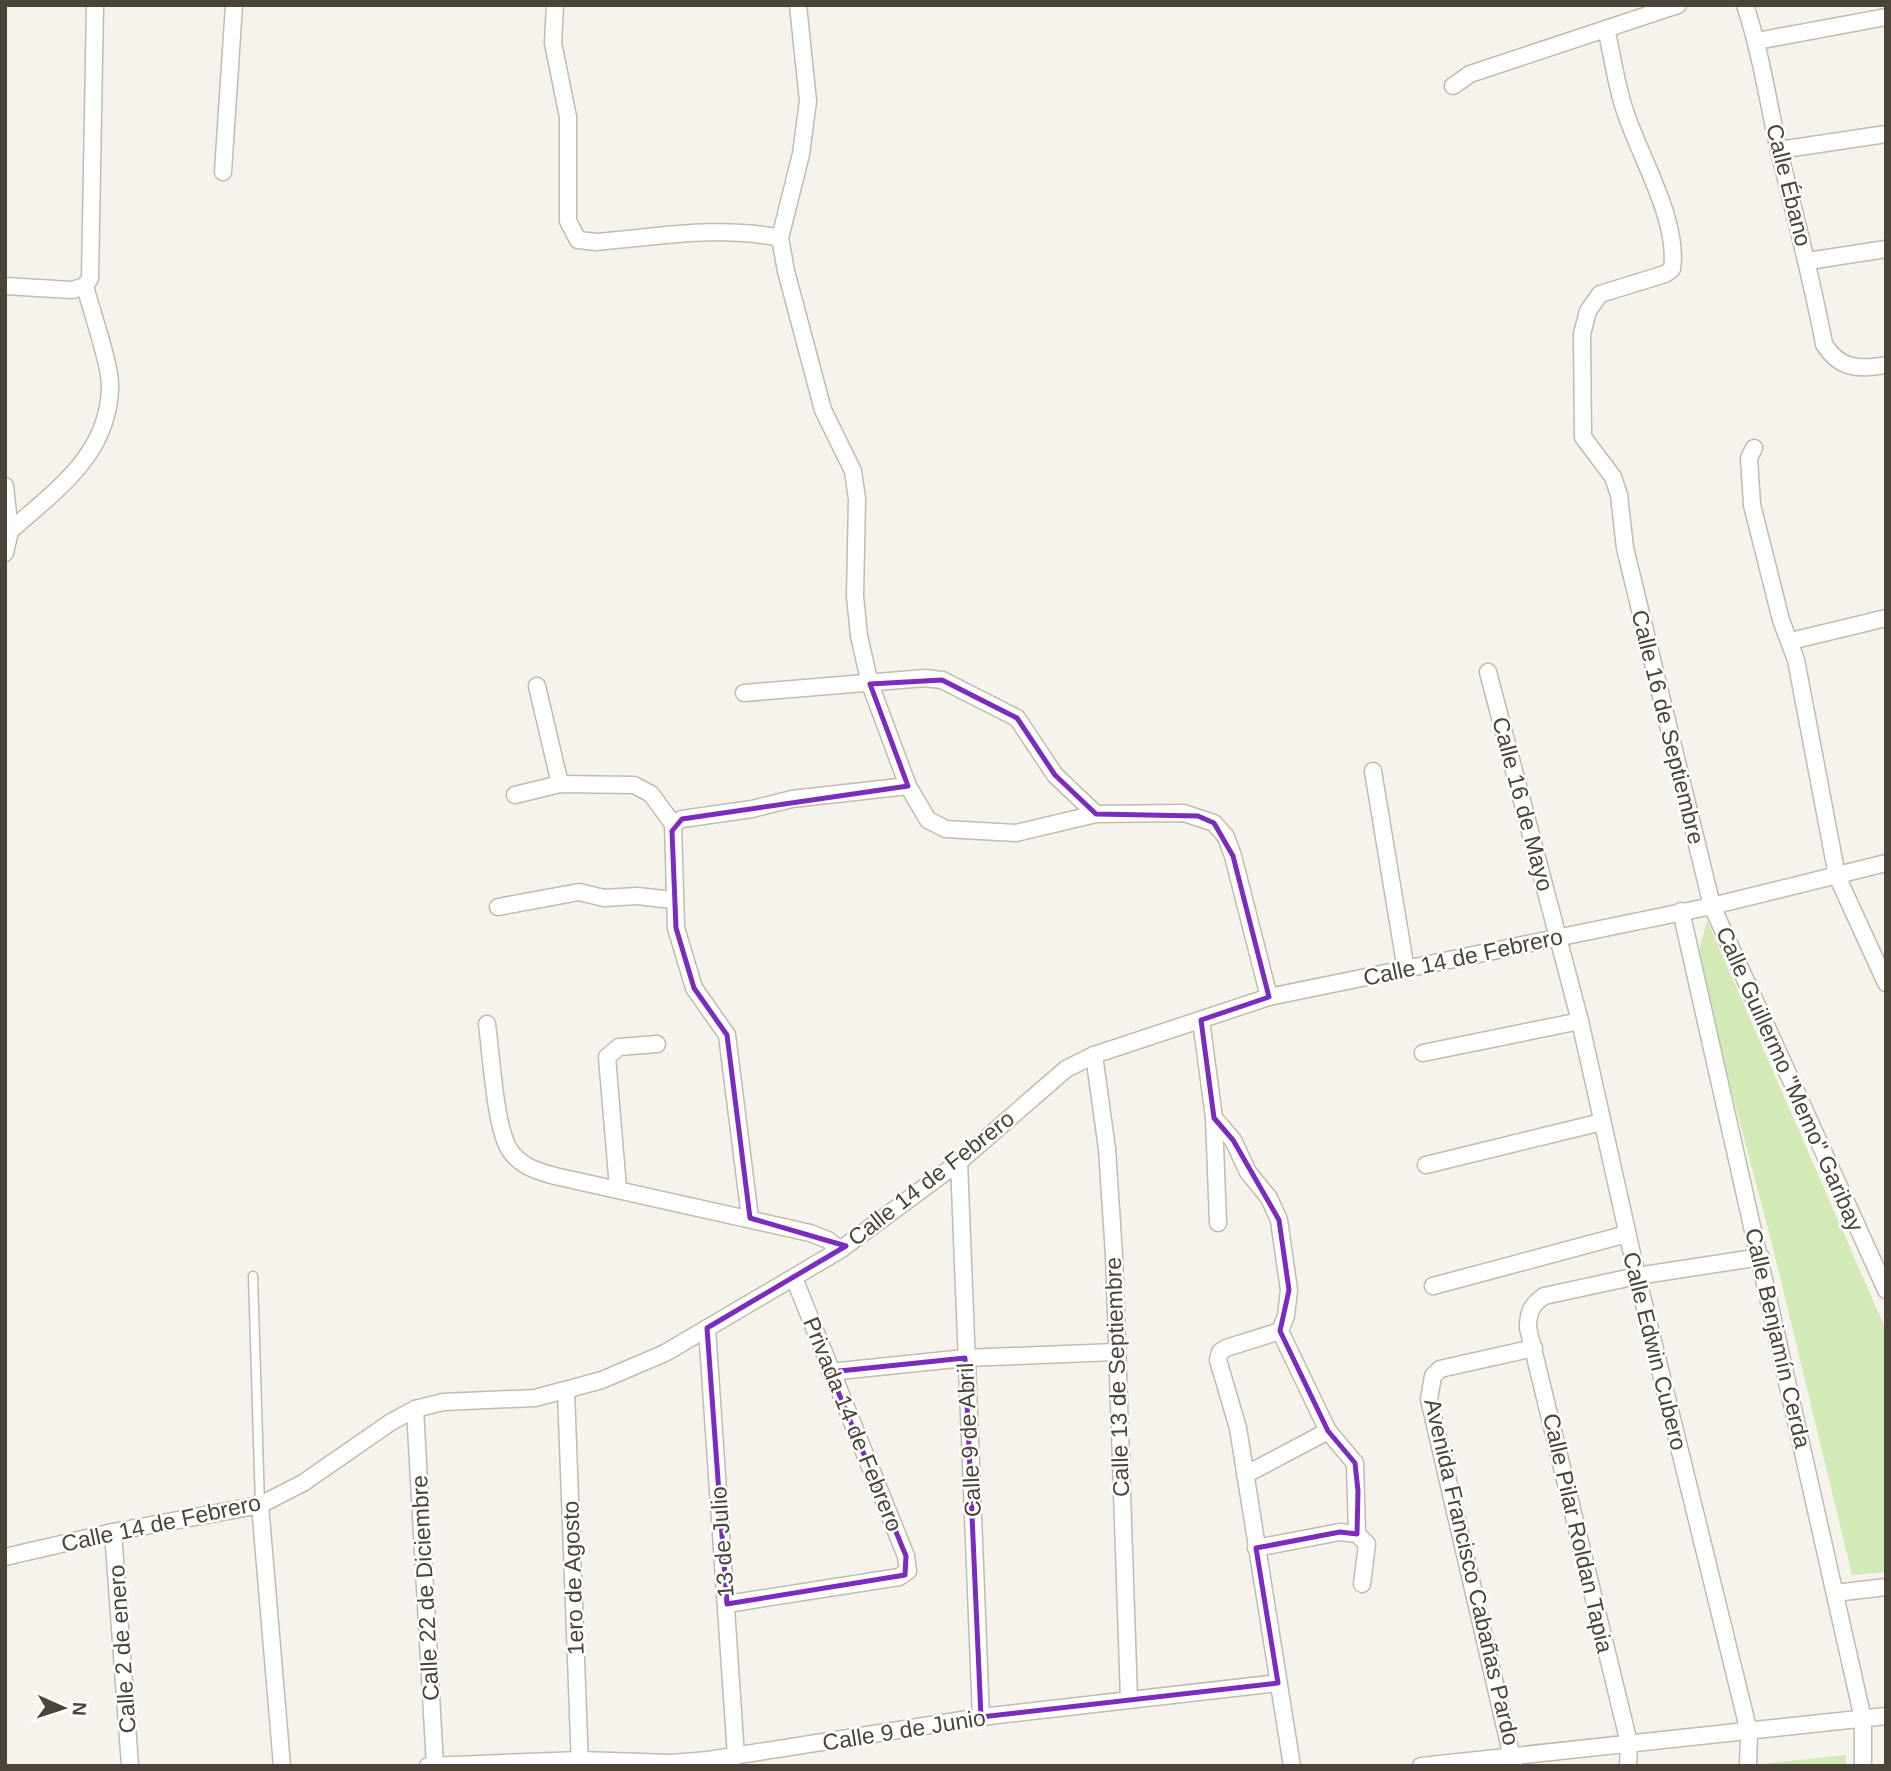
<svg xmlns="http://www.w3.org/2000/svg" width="1891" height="1771" font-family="Helvetica,sans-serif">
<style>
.green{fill:#d2eab5}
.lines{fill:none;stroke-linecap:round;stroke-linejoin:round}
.lane-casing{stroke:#c2bbae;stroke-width:11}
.street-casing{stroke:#c2bbae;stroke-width:19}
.lane{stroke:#fff;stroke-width:8}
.street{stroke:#fff;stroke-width:16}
.marked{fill:none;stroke:#7b2cbf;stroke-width:5;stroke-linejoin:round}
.labels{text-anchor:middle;stroke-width:5;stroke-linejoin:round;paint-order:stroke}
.street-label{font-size:23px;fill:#4b4439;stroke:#fff}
</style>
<rect width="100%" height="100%" fill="#f6f3ec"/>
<!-- green -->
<g class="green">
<polygon points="1707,920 1886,1330 1886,1572 1852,1575 1773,1248 1697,960"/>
<polygon points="1846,1755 1846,1766 1762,1766 1762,1764"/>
</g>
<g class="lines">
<!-- lane casing -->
<g class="lane-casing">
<polyline id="lane" points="253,1276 260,1505"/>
</g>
<!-- street casing -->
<g class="street-casing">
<g id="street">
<path d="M 555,5 L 553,43 L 568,117 L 568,221 L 578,240 L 596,242 C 657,237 721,225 780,238"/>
<polyline points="798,5 808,101 801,154 780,238 786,271 823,410 853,471 857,499 855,596 859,636 870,684 908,786 928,820 946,829 1016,833 1096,814 1184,813 1214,823 1226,837 1233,856 1269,997"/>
<path d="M 1745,5 C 1761,53 1768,102 1779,151 C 1795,216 1812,279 1824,344 C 1839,369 1859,370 1886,365"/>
<path d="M 1606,29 C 1613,57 1616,87 1626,114 C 1641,159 1679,221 1672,269 L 1665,274 L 1600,294 L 1588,311 L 1582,334 L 1583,437 L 1613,477 L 1619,495 L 1625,548 L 1712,906 L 1886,1290"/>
<polyline points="1757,41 1886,17"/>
<polyline points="1453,86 1470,74 1678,5"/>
<polyline points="1779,150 1886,134"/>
<polyline points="223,172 234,5"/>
<polyline points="1808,261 1886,249"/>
<polyline points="5,286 72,290 85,286 90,278 95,5"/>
<polyline points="1754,448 1749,458 1752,505 1781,620 1796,660 1837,876 1886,983"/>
<polyline points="5,486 10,531 5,553"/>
<path d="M 10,531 C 56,490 110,454 110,385 C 110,363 91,310 85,286"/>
<polyline points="1791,641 1886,618"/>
<polyline points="1488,672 1580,1021 1637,1276 1749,1732 1748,1766"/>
<polyline points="537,686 560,784"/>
<polyline points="744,693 925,678 942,680 1017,718 1055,775 1096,814"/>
<polyline points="1373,771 1406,970"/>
<polyline points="515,795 560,784 634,785 651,794 673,824 676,928 694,988 727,1035 750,1218"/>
<polyline points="673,824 682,819 752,809 792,799 908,786"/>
<polyline points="498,907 579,892 604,898 637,896 673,900"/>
<polyline points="1681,911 1863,1719 1863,1766"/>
<polyline points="1201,1020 1214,1118 1218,1223"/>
<path d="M 487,1024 C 491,1053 495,1126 509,1149 C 520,1166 536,1171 555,1176 L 810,1233 L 828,1240 L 840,1250"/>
<polyline points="1423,1053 1580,1021"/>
<polyline points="1094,1055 1107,1149 1114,1255 1129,1699"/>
<polyline points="1214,1118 1233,1140 1248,1172 1269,1198 1279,1220 1289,1290 1286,1316 1280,1331 1226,1348 1220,1352 1218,1360 1238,1428 1292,1766"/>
<polyline points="959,1162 981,1717"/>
<polyline points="1426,1165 1602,1122"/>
<polyline points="618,1188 607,1057 619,1047 657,1044"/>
<polyline points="1433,1286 1627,1234"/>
<polyline points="707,1328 736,1756"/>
<polyline points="1280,1331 1328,1431 1355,1463 1357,1534"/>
<polyline points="830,1372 965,1358 1115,1352"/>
<polyline points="566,1391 580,1766"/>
<polyline points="415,1409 435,1766"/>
<polyline points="1245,1475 1328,1431"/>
<polyline points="260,1505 282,1766"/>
<polyline points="113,1532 130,1766"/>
<polyline points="1256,1548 1340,1532 1357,1534 1367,1544 1362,1584"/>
<polyline points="5,1557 113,1532 260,1505 303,1483 391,1422 415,1409 443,1402 535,1398 602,1380 665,1353 840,1250 959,1162 1066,1069 1094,1055 1269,997 1712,906 1886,863"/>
<polyline points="1835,1593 1886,1587"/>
<polyline points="727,1604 899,1577 908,1571 906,1556 794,1278"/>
<polyline points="428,1766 580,1760 671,1763 708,1760 981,1717 1278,1683"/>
<polyline points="1421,1766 1886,1716"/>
<polyline points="1514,1766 1429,1399 1433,1376 1440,1369 1534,1348"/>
<path d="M 1628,1766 L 1629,1743 L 1528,1328 C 1528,1313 1531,1305 1544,1296 L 1637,1276 L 1761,1257"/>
</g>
</g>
<!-- lane -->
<use href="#lane" class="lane"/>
<!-- street -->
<use href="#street" class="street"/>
</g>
<!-- marked area -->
<path class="marked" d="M 942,680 L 1017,718 L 1055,775 L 1096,814 L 1198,816 L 1214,823 L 1233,856 L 1269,997 L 1201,1020 L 1214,1118 L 1233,1140 L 1279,1220 L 1289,1290 L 1280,1331 L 1328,1431 L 1355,1463 L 1358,1491 L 1357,1534 L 1340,1532 L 1256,1548 L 1278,1683 L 981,1717 L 965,1358 L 830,1372 L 906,1556 L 905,1575 L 727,1604 L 707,1328 L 846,1246 L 750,1218 L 727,1035 L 694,988 L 676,928 L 672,831 L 682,819 L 908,786 L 870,684 Z"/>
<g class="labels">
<!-- street labels -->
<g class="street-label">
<text transform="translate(1789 185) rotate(76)" y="8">Calle Ébano</text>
<text transform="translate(1668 727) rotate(76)" y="8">Calle 16 de Septiembre</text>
<text transform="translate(1523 804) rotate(75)" y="8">Calle 16 de Mayo</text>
<text transform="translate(1463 957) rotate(-12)" y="8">Calle 14 de Febrero</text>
<text transform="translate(1790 1079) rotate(66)" y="8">Calle Guillermo "Memo" Garibay</text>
<text transform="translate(931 1178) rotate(-38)" y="8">Calle 14 de Febrero</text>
<text transform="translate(1778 1338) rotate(77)" y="8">Calle Benjamín Cerda</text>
<text transform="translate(1655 1351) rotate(76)" y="8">Calle Edwin Cubero</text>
<text transform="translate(1117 1377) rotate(-92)" y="8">Calle 13 de Septiembre</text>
<text transform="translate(853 1424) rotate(68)" y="8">Privada 14 de Febrero</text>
<text transform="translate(969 1440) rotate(-93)" y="8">Calle 9 de Abril</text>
<text transform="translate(161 1523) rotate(-12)" y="8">Calle 14 de Febrero</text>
<text transform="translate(1578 1533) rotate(77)" y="8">Calle Pilar Roldan Tapia</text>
<text transform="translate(722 1542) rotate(-94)" y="8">13 de Julio</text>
<text transform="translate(1472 1572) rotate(77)" y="8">Avenida Francisco Cabañas Pardo</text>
<text transform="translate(573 1578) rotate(-92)" y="8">1ero de Agosto</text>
<text transform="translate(425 1588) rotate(-93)" y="8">Calle 22 de Diciembre</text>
<text transform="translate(122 1649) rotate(-94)" y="8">Calle 2 de enero</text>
<text transform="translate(904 1730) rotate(-9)" y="8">Calle 9 de Junio</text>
</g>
</g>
<!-- border -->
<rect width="1891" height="1771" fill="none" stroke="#4b4439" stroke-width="14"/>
<!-- north arrow -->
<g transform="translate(63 1708) rotate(93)" stroke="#ffffff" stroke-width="5" paint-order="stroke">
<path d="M0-5L12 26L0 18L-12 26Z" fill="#4b4439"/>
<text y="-10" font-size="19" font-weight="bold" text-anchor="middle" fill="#4b4439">N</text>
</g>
</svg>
